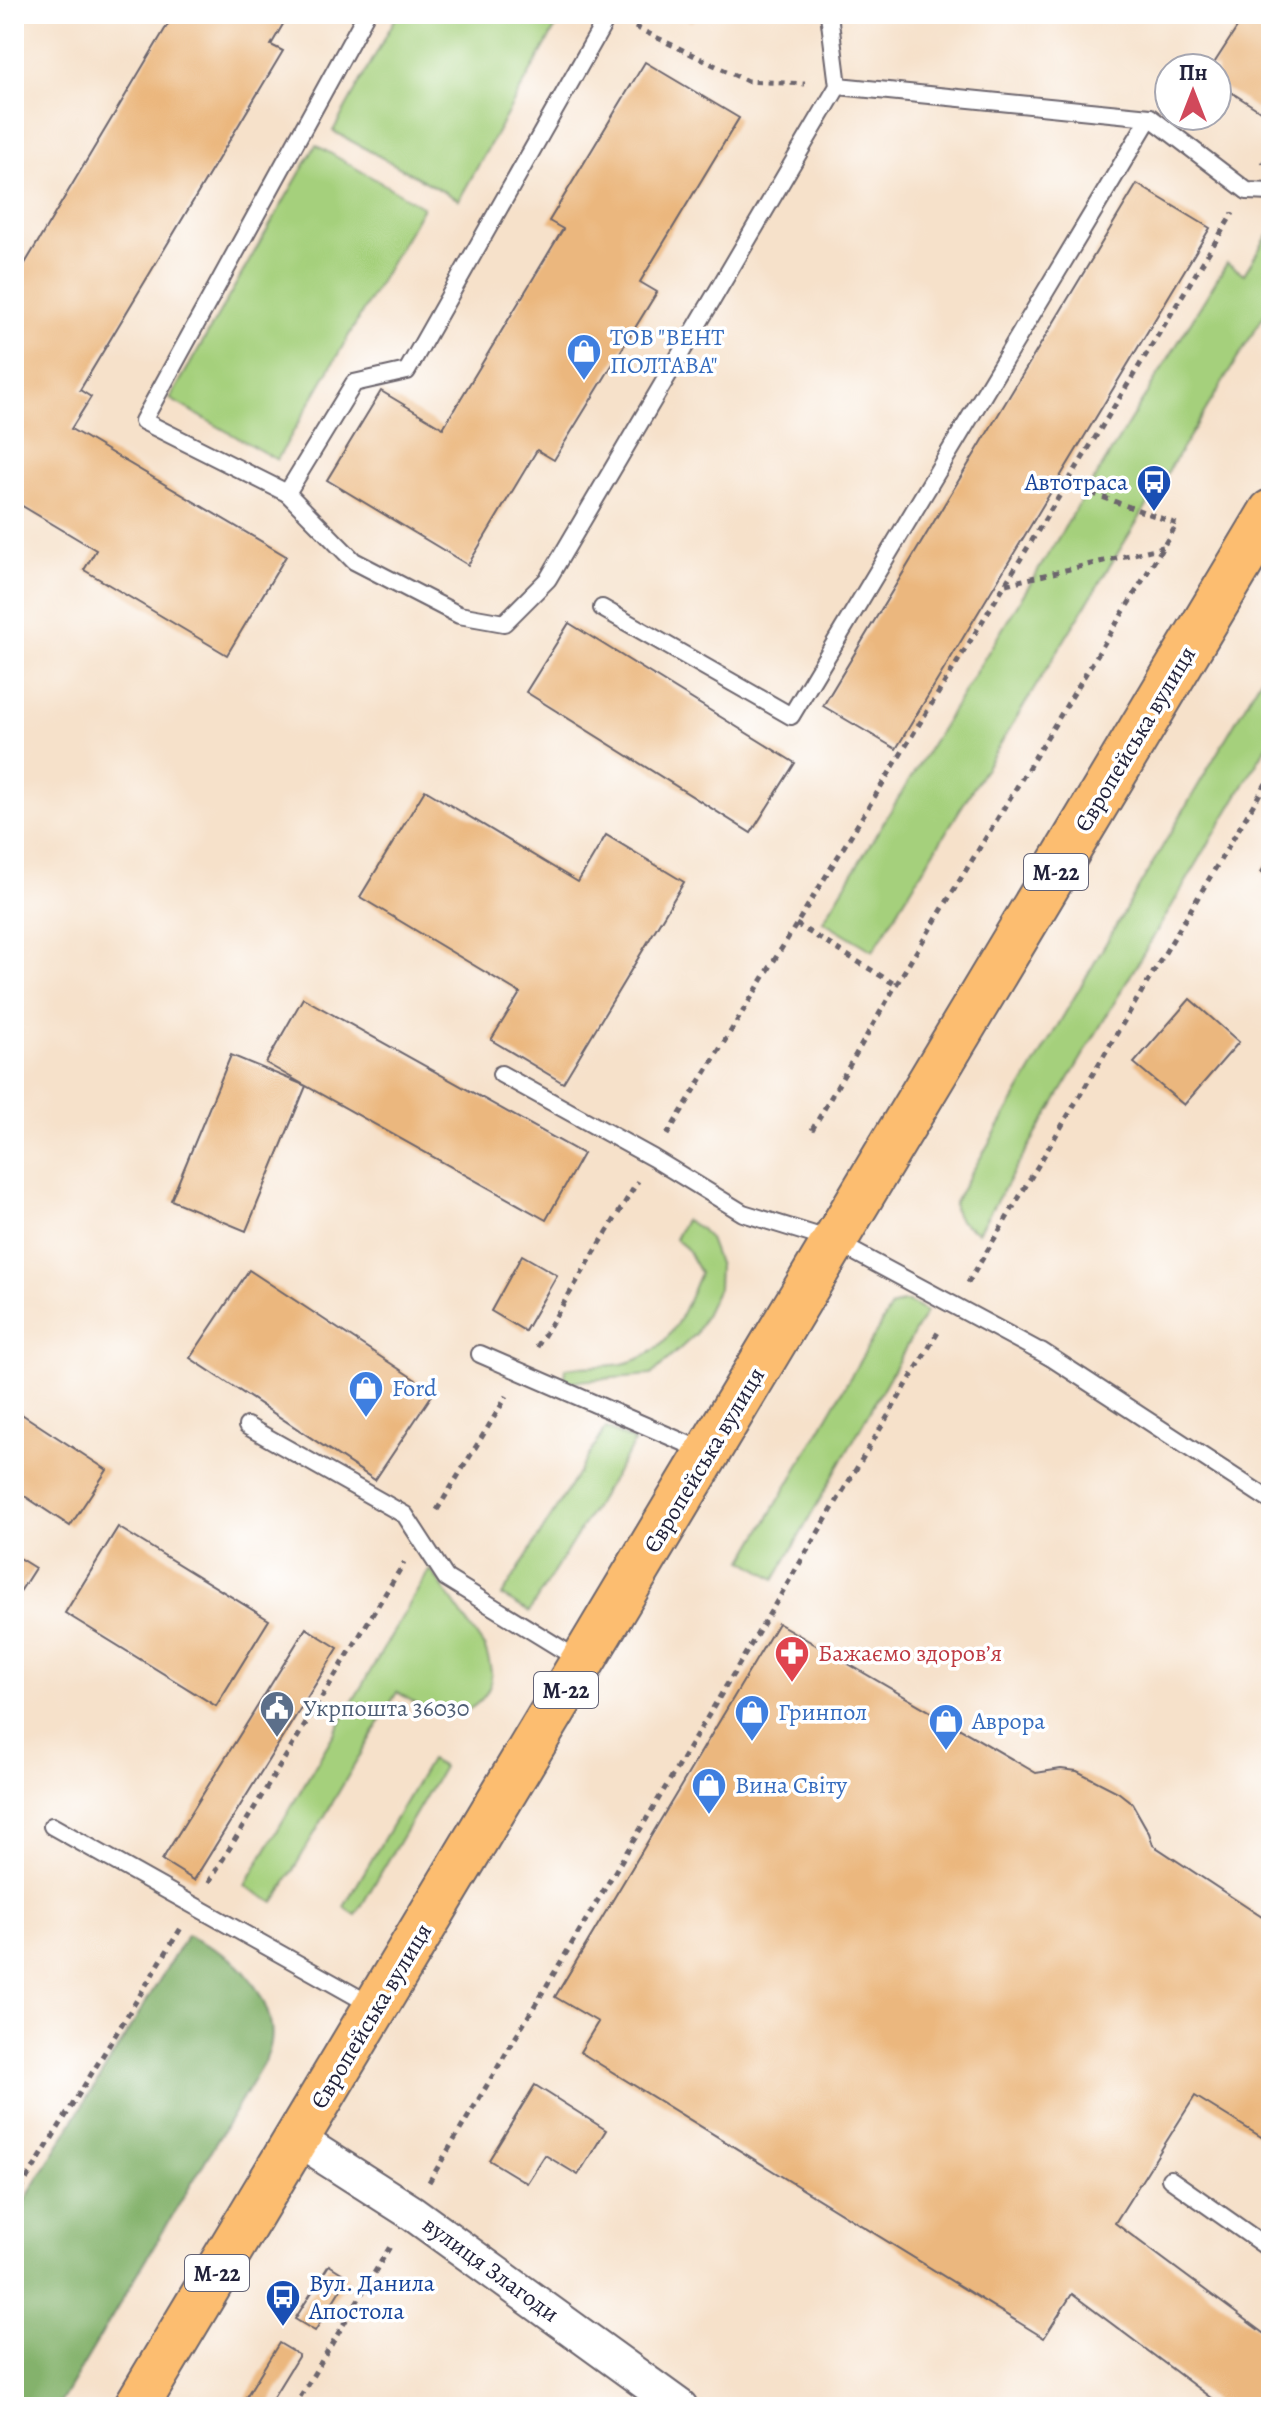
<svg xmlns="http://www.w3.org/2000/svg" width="1285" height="2421" font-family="Alegreya,serif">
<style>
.green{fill:#a5d07c;stroke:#64795c;stroke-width:2}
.forest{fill:#84b26c;stroke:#536a54;stroke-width:2}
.building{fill:#ebb77e}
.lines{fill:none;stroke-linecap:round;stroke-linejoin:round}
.lane-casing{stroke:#6c656d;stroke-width:20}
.street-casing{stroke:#6c656d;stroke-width:38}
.highway-casing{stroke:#6c656d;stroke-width:48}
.path{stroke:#6c656d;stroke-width:5;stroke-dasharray:6 6;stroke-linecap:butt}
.lane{stroke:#fff;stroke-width:16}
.street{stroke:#fff;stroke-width:34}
.highway{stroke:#fcbd6f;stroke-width:44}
.labels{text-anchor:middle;stroke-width:7;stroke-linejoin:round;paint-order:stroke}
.shield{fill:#fff;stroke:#646476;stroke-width:2}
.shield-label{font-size:22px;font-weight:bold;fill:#22223b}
.shop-label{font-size:24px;fill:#366cbe;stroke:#fff;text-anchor:start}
.transit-label{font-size:24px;fill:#164399;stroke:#fff;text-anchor:end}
.street-label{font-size:24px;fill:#22223b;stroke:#fff}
.health-label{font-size:24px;fill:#be3a42;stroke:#fff;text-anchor:start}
.service-label{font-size:24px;fill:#4e5e75;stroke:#fff;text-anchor:start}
</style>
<rect width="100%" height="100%" fill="#fff"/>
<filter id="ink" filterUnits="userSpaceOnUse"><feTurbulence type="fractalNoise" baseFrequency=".0125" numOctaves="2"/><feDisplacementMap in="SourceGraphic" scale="16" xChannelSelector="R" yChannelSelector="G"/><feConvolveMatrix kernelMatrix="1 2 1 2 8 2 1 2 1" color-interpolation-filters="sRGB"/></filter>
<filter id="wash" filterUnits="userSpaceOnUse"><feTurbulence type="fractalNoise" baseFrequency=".006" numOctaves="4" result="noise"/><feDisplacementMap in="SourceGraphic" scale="32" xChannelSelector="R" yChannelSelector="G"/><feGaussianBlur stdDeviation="1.8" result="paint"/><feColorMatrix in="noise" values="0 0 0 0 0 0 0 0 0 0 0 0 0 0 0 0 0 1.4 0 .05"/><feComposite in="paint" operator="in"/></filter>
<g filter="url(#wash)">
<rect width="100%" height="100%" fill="#f6e1ca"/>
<!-- green -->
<g class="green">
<polygon points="398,14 563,14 459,200 333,131"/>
<polygon points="316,145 423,207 277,460 170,399"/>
<polygon points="1268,235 1271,237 1271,304 873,951 823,921 1227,263 1244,274"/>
<path d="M 1271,661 L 1271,739 L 978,1232 C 965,1224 953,1221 954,1203 Z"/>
<path d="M 685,1220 L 701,1229 L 709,1239 L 719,1266 L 718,1288 L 696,1334 L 651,1375 L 564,1382 L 565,1368 C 583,1366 604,1367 622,1364 C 671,1354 682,1314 700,1273 L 686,1248 L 675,1239 Z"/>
<polygon points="903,1302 908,1302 926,1312 775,1579 744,1560 891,1307"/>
<polygon points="606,1428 635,1442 529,1612 502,1596"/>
<path d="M 430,1569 L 485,1648 C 488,1658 492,1668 491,1678 C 490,1700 461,1720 441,1715 C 424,1712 411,1699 397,1692 L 274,1903 L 245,1886 Z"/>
<polygon points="430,1760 443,1767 356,1915 344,1907"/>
</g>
<!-- forest -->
<path class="forest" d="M 187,1935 C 203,1944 222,1951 236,1963 C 256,1982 278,2019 270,2047 C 269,2053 265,2059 263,2064 L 58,2407 L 14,2407 L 14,2218 Z"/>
<g id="blocks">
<!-- building -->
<g class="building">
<polygon points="174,14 289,14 271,45 283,51 80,390 91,397 71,429 286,556 227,655 84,570 96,550 14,501 14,359 19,351 14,348 14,282"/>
<polygon points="677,14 697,14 692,22"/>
<polygon points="1238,14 1271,14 1271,118 1217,83 1217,68 1211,68 1244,17"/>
<polygon points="645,62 739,118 640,282 657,292 554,460 537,450 468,565 327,480 381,391 443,428 563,229 549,221"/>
<polygon points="1137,184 1210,228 896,749 823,706"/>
<polygon points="569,623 795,763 751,833 526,692"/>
<polygon points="425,790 578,882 606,835 684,882 563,1083 491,1040 520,993 360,897"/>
<polygon points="1271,856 1271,878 1261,872"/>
<polygon points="303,998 583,1154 546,1220 306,1086 246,1231 171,1200 231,1055 306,1086 266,1063"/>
<polygon points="1190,999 1239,1042 1184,1105 1134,1063"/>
<polygon points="522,1255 557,1275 525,1331 491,1311"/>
<polygon points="249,1270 434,1392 375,1480 190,1358"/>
<polygon points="14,1409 107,1470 70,1526 14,1489"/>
<polygon points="118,1527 269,1620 216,1706 65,1613"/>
<polygon points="14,1555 35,1568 14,1601"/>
<polygon points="778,1623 1036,1773 1061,1769 1077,1771 1118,1792 1132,1803 1149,1833 1153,1845 1271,1923 1271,2143 1195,2096 1115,2223 1271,2339 1271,2407 1223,2407 1072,2294 1044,2338 580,2052 598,2022 555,1997"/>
<polygon points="306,1628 338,1648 194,1880 162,1860"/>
<polygon points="535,2085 606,2130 578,2175 545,2155 527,2183 489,2160"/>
<polygon points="329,2265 348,2277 315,2331 295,2319"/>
<polygon points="279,2343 299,2355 267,2407 262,2407 246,2397"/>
</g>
</g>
</g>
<g filter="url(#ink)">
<use href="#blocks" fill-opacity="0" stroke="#6c656d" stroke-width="2"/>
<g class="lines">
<!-- lane casing -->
<g class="lane-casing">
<g id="lane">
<polyline points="609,14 407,371 354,383 287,493 354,561 459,615 504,623 548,579 838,86 829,14"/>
<polyline points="838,86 1150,117 1247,191 1271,192"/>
<polyline points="287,493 143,421 366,14"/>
<polyline points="602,608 791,716 1150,117"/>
<polyline points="501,1074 653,1158 743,1213 834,1241 1050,1357"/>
<polyline points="1041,1351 1271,1501"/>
<polyline points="480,1354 706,1452"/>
<polyline points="247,1426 405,1515 446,1578 581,1661"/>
<polyline points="52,1826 375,2007"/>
<polyline points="1170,2179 1271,2250"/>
</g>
</g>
<!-- street casing -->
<g class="street-casing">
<polyline id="street" points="297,2139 411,2212 680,2407"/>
</g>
<!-- highway casing -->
<g class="highway-casing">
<polyline id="highway" points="136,2407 1271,512"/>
</g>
<!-- path -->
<g class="path">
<polyline points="635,27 747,81 805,84"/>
<polyline points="1263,164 1271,151"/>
<polyline points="1006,584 1163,547"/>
<polyline points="796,924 896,985"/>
<polyline points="812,1130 896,985 1177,524 1066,484"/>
<polyline points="667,1135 1233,213"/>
<polyline points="968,1283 1271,775"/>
<polyline points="537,1347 638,1181"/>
<polyline points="437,1510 507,1396"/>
<polyline points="209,1882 404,1563"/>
<polyline points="429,2182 940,1329"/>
<polyline points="14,2200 181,1928"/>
<polyline points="294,2407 391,2245"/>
</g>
<!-- lane -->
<use href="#lane" class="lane"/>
<!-- street -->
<use href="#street" class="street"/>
<!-- highway -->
<use href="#highway" class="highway"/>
</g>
</g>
<!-- icons -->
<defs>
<g id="shop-pin" transform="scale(1.8)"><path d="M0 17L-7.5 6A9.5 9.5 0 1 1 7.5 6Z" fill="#3f7fe0" stroke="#fff"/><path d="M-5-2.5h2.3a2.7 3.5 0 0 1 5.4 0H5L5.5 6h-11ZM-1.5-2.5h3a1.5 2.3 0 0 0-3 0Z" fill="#fff"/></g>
<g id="bus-pin" transform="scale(1.8)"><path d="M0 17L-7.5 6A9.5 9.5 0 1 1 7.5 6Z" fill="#1a4fb4" stroke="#fff"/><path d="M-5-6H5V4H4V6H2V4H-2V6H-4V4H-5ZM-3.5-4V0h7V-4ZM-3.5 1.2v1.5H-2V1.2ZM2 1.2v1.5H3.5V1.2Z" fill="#fff"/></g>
<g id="pharmacy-pin" transform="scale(1.8)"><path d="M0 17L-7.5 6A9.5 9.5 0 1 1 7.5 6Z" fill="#e0444e" stroke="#fff"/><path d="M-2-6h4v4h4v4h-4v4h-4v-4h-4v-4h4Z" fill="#fff"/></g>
<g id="civic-pin" transform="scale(1.8)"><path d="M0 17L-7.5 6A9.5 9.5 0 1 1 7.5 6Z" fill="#5c6f8a" stroke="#fff"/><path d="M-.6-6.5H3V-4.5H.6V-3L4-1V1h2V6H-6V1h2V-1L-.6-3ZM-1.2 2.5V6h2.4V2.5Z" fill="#fff"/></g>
</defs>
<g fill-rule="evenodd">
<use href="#shop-pin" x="584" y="351"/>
<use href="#bus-pin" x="1154" y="482"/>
<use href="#shop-pin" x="366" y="1388"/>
<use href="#pharmacy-pin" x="792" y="1653"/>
<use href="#civic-pin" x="277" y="1708"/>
<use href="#shop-pin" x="752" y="1712"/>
<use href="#shop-pin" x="946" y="1721"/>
<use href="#shop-pin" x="709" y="1785"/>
<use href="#bus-pin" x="283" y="2297"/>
</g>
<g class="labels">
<!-- shield labels -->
<g class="shield">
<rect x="1024" y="854" width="64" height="36" rx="6"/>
<rect x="534" y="1672" width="64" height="36" rx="6"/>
<rect x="185" y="2255" width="64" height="36" rx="6"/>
</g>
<g class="shield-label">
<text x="1056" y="880">М-22</text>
<text x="566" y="1698">М-22</text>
<text x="217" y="2281">М-22</text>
</g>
<!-- shop labels -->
<g class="shop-label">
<text x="610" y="345">ТОВ "ВЕНТ<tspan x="610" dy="28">ПОЛТАВА"</tspan></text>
<text x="392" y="1396">Ford</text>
<text x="778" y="1720">Гринпол</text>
<text x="972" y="1729">Аврора</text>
<text x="735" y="1793">Вина Світу</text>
</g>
<!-- transit labels -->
<g class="transit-label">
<text x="1128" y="490">Автотраса</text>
<text x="309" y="2291" text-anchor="start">Вул. Данила<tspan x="309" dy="28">Апостола</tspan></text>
</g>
<!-- street labels -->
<g class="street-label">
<text transform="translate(1135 739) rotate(-59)" y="8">Європейська вулиця</text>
<text transform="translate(704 1460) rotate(-59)" y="8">Європейська вулиця</text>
<text transform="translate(371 2016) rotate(-59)" y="8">Європейська вулиця</text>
<text transform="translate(491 2269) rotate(36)" y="8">вулиця Злагоди</text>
</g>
<!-- health labels -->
<g class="health-label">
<text x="818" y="1661">Бажаємо здоровʼя</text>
</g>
<!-- service labels -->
<g class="service-label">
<text x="303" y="1716">Укрпошта 36030</text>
</g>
</g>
<!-- margin -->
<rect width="1285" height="2421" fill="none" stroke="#fff" stroke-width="48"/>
<!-- north arrow -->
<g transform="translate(1193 92)"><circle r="38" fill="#ffffff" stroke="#a7a7b1" stroke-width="2"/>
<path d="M0-6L14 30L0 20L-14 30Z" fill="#d1495b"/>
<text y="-12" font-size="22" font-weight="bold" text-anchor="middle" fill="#22223b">Пн</text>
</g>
</svg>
